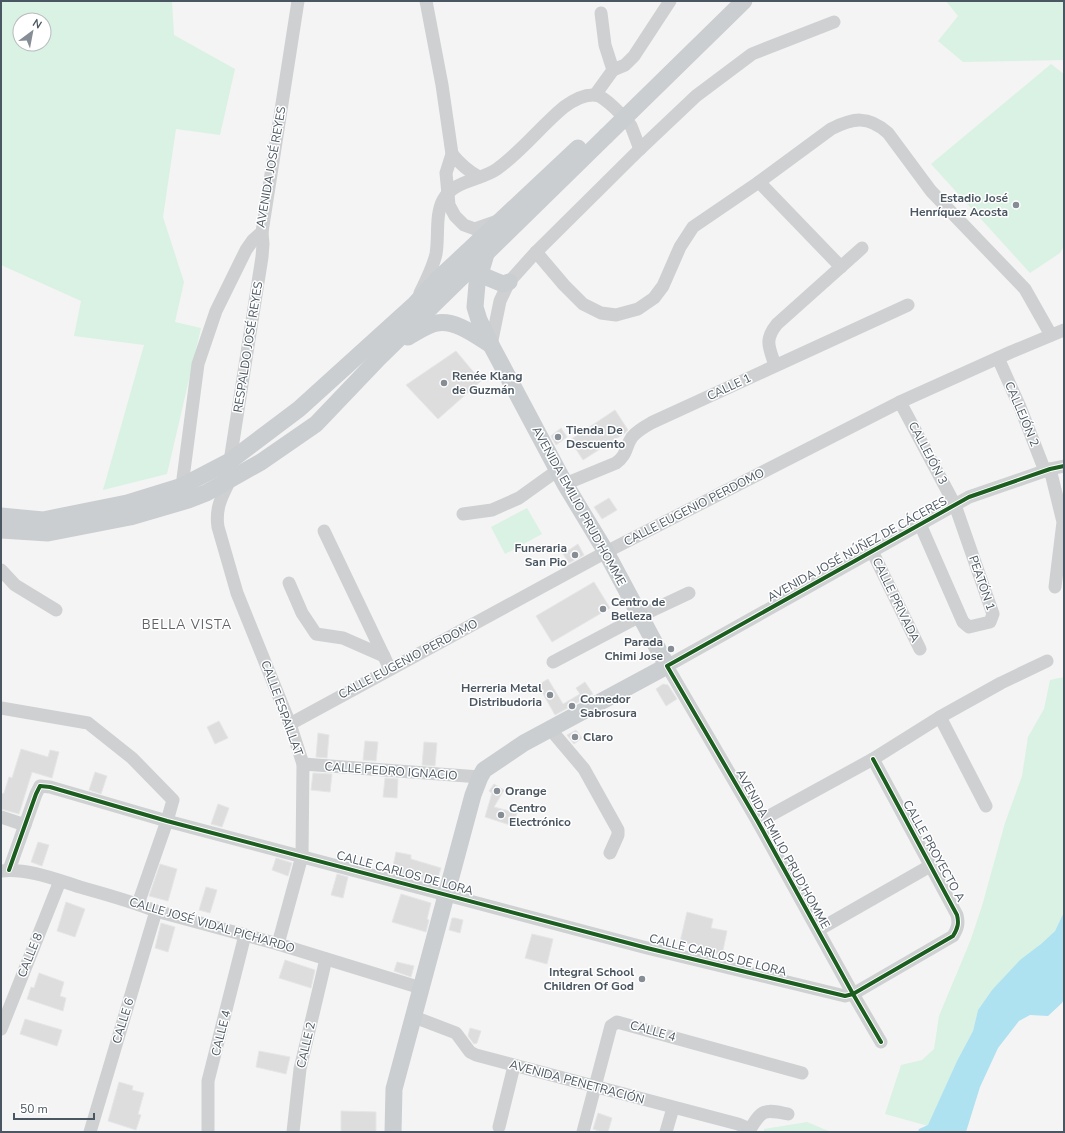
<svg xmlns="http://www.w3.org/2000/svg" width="1065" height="1133" font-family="'Nunito Sans',sans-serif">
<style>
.green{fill:#d9f2e3;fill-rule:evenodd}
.water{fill:#aee2f0}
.building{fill:#ddddde;stroke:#e5e6e7}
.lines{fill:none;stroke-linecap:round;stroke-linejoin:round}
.minor{stroke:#ced0d2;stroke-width:13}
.major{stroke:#caced1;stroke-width:17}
.major-bridge{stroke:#caced1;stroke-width:17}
.cycleway-casing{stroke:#fff;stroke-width:6}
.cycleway{stroke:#1b5e20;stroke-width:4}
.poi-dot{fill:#868d94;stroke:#fff;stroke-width:1.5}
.labels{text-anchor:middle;stroke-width:3;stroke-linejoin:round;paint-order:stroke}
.street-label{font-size:12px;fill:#4a5661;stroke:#fff}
.poi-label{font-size:12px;font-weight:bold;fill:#4a5661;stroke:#fff;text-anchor:start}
.neighbourhood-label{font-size:13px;letter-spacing:1px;fill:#5f6368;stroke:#fff}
</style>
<rect width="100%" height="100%" fill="#f4f4f4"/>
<!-- green -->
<g class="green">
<path d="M 1,1 L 172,1 L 174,35 L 235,69 L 220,135 L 176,129 L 163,217 L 184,282 L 175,322 L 201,328 L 167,474 L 103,490 L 144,345 L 74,336 L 81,301 L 1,265 ZM 20,20 L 44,20 L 44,44 L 20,44 Z"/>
<polygon points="946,1 1064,1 1064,60 963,62 938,41 958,16"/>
<polygon points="1051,64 1064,74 1064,246 1060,253 1030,273 931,164"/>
<polygon points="527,508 542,534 505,554 491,527"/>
<polygon points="1064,677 1064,912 1055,931 992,990 978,1010 973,1031 957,1061 928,1126 885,1114 901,1065 922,1060 934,1049 939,1016 971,939 982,906 1005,823 1022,776 1028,737 1044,709 1050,680"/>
<polygon points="807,1122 831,1132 764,1132 764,1129"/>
</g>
<!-- water -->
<polygon class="water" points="1064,912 1064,999 1062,1003 1048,1016 1030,1015 1019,1021 998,1048 980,1087 966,1132 918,1132 919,1129 928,1125 957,1061 973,1031 978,1010 992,990 1020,960 1041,944 1055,931"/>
<!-- building -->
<g class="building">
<polygon points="456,351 481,381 438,419 406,385"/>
<polygon points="615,410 628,430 625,433 583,460 570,440"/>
<polygon points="561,428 567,437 556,445 551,436"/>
<polygon points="609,498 617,510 602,519 594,507"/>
<polygon points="578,544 584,555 569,563 563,554"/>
<polygon points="594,582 610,608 552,642 536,616"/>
<polygon points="548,679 563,704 580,694 576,688 585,682 593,694 555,715 538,685"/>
<polygon points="663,684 668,685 677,699 666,706 656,689"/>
<polygon points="219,721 228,738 215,744 207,727"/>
<polygon points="576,730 582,738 574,744 567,735"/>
<polygon points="318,733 329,735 327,758 316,757"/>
<polygon points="365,741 378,742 376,761 363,760"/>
<polygon points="424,742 437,743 435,766 422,765"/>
<polygon points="21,749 48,757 50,750 59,752 52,778 32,772 19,814 1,809 1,794 4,793 9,777 12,778"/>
<polygon points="95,772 107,776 101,794 89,790"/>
<polygon points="313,773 332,774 330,792 311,790"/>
<polygon points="385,778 398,779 397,798 383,797"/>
<polygon points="494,784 504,790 494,807 517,813 513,826 485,817 492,793 489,791"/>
<polygon points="218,804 229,808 222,827 211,824"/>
<polygon points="38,842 49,845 42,866 31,862"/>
<polygon points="396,852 411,855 411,859 441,868 436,884 411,877 411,876 392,871"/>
<polygon points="276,858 292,863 288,876 272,870"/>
<polygon points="160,864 177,869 168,901 149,896"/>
<polygon points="337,874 348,877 343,898 331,895"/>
<polygon points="206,887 217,890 210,913 199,910"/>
<polygon points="401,894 431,903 427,919 429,920 426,932 392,922"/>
<polygon points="66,902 85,909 75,937 57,931"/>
<polygon points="687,912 713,919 711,928 727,931 722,955 709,952 710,949 680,942"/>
<polygon points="452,918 455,918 463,920 460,933 449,930"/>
<polygon points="161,923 175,927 168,952 155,948"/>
<polygon points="532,934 553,939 547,964 525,958"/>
<polygon points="285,960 315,970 311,988 279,978"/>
<polygon points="397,962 414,966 411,977 394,971"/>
<polygon points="39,973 64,982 60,996 66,998 63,1011 27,999 31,987 34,988"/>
<polygon points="25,1019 62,1030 57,1046 20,1034"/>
<polygon points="470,1028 481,1031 477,1043 474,1044 468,1036"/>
<polygon points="259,1051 290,1057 286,1074 256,1067"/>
<polygon points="119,1082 133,1086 132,1090 144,1093 138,1114 141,1115 136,1130 108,1121"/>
<polygon points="341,1111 376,1112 376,1132 341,1132"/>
<polygon points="598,1113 612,1118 608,1132 602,1132 593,1129"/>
</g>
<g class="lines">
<!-- minor -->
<g class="minor">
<polyline points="426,1 442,85 452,154 446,173 449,205 455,216 464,225 475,229 495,222"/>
<polyline points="613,70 625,65 634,56 670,1"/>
<polyline points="595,95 613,70 605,45 601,13"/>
<path d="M 452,154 C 460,164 468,171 479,177"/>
<polyline points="759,182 841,267"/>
<path d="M 536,252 L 564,285 L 583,304 L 601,313 L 616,315 L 638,309 L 654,298 L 663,286 L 680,247 L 693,227 L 759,182 L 831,129 C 853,118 868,115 888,133 L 931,191 L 1025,289 L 1051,335"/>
<path d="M 420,293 C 426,281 433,267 436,254 C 439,237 435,215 443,200 C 454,180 480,181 497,169 C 522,151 541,126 564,107 C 572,101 584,94 595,95 C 605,96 625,118 631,126 C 634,133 637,142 640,149"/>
<polyline points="491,345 500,301 509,282 536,252 640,149 696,96 752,54 834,22"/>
<polyline points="998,358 1020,407 1045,471"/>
<path d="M 775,365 C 769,347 764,340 777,324 L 862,248"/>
<polyline points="900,402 955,505 993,614 990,622 969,627 963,622 920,524"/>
<polyline points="230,461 262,257 263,244 262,232"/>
<polyline points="1050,469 1063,522 1055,587"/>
<path d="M 230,480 C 222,496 215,508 218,527 L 237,593 L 290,724 L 303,764 L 302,856 L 278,944"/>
<path d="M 565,484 L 616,463 C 628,454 625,447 632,437 C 638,430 646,426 653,422 L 908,305"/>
<polyline points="182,486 198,364 216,311 246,250 253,240 262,232 298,1"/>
<polyline points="463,514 492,510 519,498 558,470"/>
<polyline points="324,531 390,669"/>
<polyline points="872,551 920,649"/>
<polyline points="1,570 15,585 56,610"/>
<polyline points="289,583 302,613 316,634 343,638 384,656"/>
<polyline points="553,662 640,616 689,593"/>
<polyline points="1,708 88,723 132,758 173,800 167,821 138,904"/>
<polyline points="940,717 986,806"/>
<polyline points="290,724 606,552 900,402 1011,352 1064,330"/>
<polyline points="551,730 584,769 618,830 618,835 610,853"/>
<polyline points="303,764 480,777"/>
<polyline points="1,817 25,825"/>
<polyline points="758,822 873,759 940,717 1001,683 1047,661"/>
<path d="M 9,870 L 36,794 L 40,786 L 50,787 L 167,821 L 647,948 L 845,996 L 853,994 L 953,936 C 958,928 959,923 957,915 L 873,759"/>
<path d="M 1,871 C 27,868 55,879 80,887 C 105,894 131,901 156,911 L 278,944 L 421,988"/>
<polyline points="818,930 930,866"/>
<polyline points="414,1017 456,1033 470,1052 476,1055 738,1124 745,1127 749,1132"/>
<polyline points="1,1029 60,881"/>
<polyline points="881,1042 853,994 758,822 667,666 969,497 1050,469 1064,466"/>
<polyline points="499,1127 514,1066"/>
<path d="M 749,1131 C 762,1109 764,1109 788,1114"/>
<polyline points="90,1132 156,911"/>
<polyline points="208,1132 208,1081 245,935"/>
<polyline points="293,1132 300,1069 326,959"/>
<polyline points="583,1132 611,1026 617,1022 802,1073"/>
<polyline points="666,1132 673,1108"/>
</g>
<!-- major -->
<g class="major">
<polyline points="479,274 503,284 509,282"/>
<path d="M 408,337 C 417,332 427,325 437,323 C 456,320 475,335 491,345"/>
<polyline points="1,516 43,520 127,503 182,486 230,461 299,409 415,304 437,280 578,148"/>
<polyline points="1,530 48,533 130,517 188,500 206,493 261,462 316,424 379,358 606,136"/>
<polyline points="393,1132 394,1089 473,795 480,777 484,770 524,743 667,666 606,552 565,484 491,345 479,320 475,307 477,284 486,254"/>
</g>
<!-- major-bridge -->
<polyline class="major-bridge" points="606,136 744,1"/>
<!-- cycleway casing -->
<g class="cycleway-casing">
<g id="cycleway">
<path d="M 9,870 L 36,794 L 40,786 L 50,787 L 167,821 L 647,948 L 845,996 L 853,994 L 953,936 C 958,928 959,923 957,915 L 873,759"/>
<polyline points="881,1042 853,994 758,822 667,666 969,497 1050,469 1064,466"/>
</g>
</g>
<!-- cycleway -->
<use href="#cycleway" class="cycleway"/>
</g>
<!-- markers -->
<g class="poi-dot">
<circle cx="1016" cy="205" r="4"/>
<circle cx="444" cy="383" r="4"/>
<circle cx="558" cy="437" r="4"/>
<circle cx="575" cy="555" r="4"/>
<circle cx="603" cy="609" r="4"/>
<circle cx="671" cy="649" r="4"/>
<circle cx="550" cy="695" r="4"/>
<circle cx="572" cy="706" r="4"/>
<circle cx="575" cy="737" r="4"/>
<circle cx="497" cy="791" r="4"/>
<circle cx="501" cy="815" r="4"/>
<circle cx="642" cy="979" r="4"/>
</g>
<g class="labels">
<!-- street labels -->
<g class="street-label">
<text transform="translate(271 167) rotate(-80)" y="4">AVENIDA JOSÉ REYES</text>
<text transform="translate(248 347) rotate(-81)" y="4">RESPALDO JOSÉ REYES</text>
<text transform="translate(729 387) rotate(-25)" y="4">CALLE 1</text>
<text transform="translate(1022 414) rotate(67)" y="4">CALLEJÓN 2</text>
<text transform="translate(928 453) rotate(62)" y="4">CALLEJÓN 3</text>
<text transform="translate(579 506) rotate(61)" y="4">AVENIDA EMILIO PRUD'HOMME</text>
<text transform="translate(694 507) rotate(-27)" y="4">CALLE EUGENIO PERDOMO</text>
<text transform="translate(857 549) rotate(-29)" y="4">AVENIDA JOSÉ NÚÑEZ DE CÁCERES</text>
<text transform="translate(982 583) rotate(71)" y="4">PEATÓN 1</text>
<text transform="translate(896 600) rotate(64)" y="4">CALLE PRIVADA</text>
<text transform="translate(408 659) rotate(-28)" y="4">CALLE EUGENIO PERDOMO</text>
<text transform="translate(282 708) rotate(70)" y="4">CALLE ESPAILLAT</text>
<text transform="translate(391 771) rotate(4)" y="4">CALLE PEDRO IGNACIO</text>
<text transform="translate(783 849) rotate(61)" y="4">AVENIDA EMILIO PRUD'HOMME</text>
<text transform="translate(934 851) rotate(61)" y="4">CALLE PROYECTO A</text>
<text transform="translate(405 873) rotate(15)" y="4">CALLE CARLOS DE LORA</text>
<text transform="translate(212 925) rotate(16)" y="4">CALLE JOSÉ VIDAL PICHARDO</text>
<text transform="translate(30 955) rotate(-68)" y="4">CALLE 8</text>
<text transform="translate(718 955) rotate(14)" y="4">CALLE CARLOS DE LORA</text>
<text transform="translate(123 1021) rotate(-73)" y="4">CALLE 6</text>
<text transform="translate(653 1031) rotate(16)" y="4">CALLE 4</text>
<text transform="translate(221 1033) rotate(-76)" y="4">CALLE 4</text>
<text transform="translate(306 1045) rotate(-77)" y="4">CALLE 2</text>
<text transform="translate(577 1082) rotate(15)" y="4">AVENIDA PENETRACIÓN</text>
</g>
<!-- poi labels -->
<g class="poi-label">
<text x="1008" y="202" text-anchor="end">Estadio José<tspan x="1008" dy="14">Henríquez Acosta</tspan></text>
<text x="452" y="380">Renée Klang<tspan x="452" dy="14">de Guzmán</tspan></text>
<text x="566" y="434">Tienda De<tspan x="566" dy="14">Descuento</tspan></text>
<text x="567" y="552" text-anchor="end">Funeraria<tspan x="567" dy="14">San Pio</tspan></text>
<text x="611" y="606">Centro de<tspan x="611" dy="14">Belleza</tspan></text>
<text x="663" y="646" text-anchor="end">Parada<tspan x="663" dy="14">Chimi Jose</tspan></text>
<text x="542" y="692" text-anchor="end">Herreria Metal<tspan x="542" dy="14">Distribudoria</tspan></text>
<text x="580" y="703">Comedor<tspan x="580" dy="14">Sabrosura</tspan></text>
<text x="583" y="741">Claro</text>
<text x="505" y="795">Orange</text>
<text x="509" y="812">Centro<tspan x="509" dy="14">Electrónico</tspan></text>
<text x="634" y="976" text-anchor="end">Integral School<tspan x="634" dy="14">Children Of God</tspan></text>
</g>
<!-- neighbourhood labels -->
<g class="neighbourhood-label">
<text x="187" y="629">BELLA VISTA</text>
</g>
</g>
<!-- border -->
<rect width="1065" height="1133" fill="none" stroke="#4a5661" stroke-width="4"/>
<!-- north arrow -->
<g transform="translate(32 32) rotate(32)"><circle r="19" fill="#ffffff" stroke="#b7bbc0"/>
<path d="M0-3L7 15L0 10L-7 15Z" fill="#868d94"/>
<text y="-6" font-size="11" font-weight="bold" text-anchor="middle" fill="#4a5661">N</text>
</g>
<!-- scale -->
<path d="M14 1113v6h80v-6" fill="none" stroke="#4a5661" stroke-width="2"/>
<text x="20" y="1113" font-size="12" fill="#4a5661" stroke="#ffffff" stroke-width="3" paint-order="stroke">50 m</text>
</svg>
